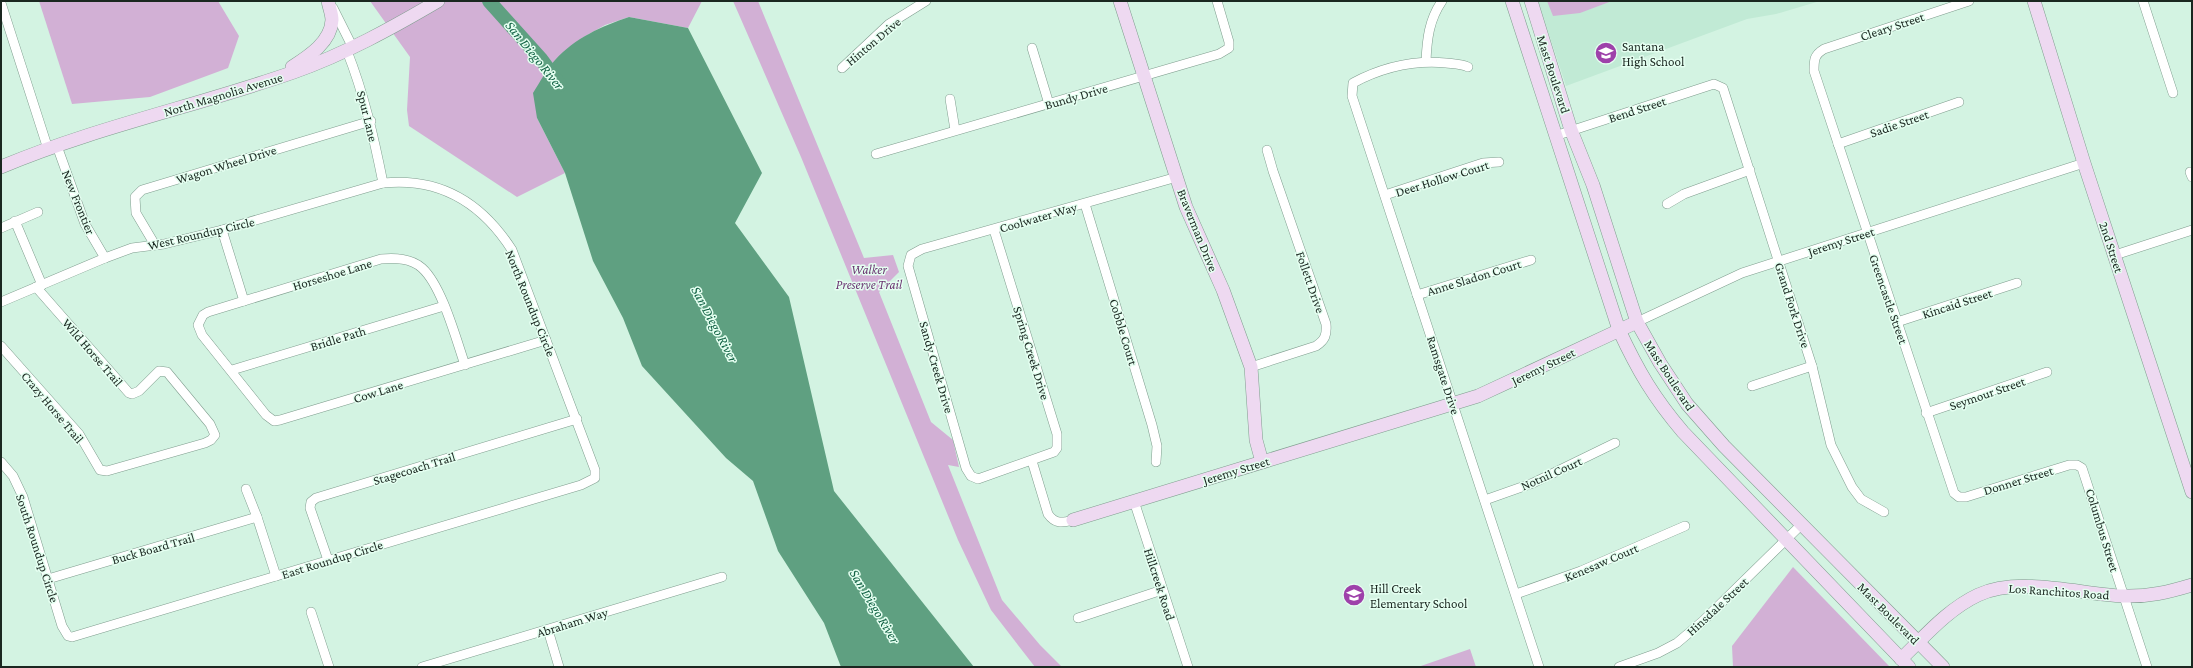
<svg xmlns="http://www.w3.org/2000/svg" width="2193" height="668" font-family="'Crimson Pro',serif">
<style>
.built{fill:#c1ead5}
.green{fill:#d2b0d5}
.water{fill:#5fa081}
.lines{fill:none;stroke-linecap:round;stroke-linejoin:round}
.river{stroke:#5fa081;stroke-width:14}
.street-casing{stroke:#7f9d8e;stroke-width:10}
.secondary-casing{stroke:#7f9d8e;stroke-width:14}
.street{stroke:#fff;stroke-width:9}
.secondary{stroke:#eed9f1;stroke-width:13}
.labels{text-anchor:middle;stroke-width:3;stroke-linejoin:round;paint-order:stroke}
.street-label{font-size:13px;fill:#1a2720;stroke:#e5fff1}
.poi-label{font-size:13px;fill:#1a2720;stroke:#e5fff1;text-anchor:start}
.park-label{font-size:13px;font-style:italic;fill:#6c3873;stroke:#e5fff1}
.water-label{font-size:14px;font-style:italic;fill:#146446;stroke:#e5fff1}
</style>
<rect width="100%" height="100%" fill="#d3f3e2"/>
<!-- built -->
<polygon class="built" points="1538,1 1820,1 1776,14 1747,19 1566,86"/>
<!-- green -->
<g class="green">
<polygon points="39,1 218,1 239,36 228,68 150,97 72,104"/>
<polygon points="370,1 702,1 688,28 629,17 605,25 582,38 555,60 537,118 565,173 517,197 409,126 407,110 410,57"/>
<polygon points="733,1 758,1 864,258 893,255 899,272 879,292 931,422 953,440 959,467 948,465 1002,600 1040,645 1062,667 1035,667 991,610 958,540 801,157"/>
<polygon points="1547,1 1612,1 1580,13 1553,16"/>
<polygon points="1793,567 1890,667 1733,667 1732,646"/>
<polygon points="1470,649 1476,667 1418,667"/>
</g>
<!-- water -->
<path class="water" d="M 629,17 L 688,28 L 762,173 L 735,223 L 789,297 L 834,491 L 974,667 L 841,667 L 824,623 L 778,551 L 753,481 L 726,458 L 642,366 L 623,318 L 593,261 L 565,173 L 537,118 L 533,93 C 540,82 547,69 555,60 C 575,38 602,26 629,17 Z"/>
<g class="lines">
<!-- river -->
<polyline class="river" points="489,1 541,59 560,85"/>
<!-- street casing -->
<g class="street-casing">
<g id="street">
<path d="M 1969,1 L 1824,49 C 1814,55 1814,60 1814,71 L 1954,493 L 1959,497 L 1966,497 L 2069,465 L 2077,465 L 2082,468 L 2147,667"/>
<polyline points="2143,1 2173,93"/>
<polyline points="1,3 48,149"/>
<polyline points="333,8 353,48"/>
<polyline points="1032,48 1049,104"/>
<path d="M 347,51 C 364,94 374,138 383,183"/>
<path d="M 1426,61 C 1427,39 1429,20 1442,1"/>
<path d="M 1468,67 C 1461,64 1454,64 1446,63 C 1413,60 1383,67 1353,83 L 1352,96 L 1539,667"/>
<polyline points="842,68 889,24 926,1"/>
<polyline points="950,99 955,130"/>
<polyline points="1555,136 1714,84 1723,88 1812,366 1831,445 1852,487 1861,499 1884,512"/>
<polyline points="1838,144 1959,102"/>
<polyline points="57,146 85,224 105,258"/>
<polyline points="876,154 1219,54 1229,48 1229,42 1217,1"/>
<polyline points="2190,172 2192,177"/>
<polyline points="1385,195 1483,163 1499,162"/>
<polyline points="1085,204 1152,425 1157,446 1156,462"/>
<polyline points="1667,204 1684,194 1750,170"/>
<polyline points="15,221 42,285"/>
<polyline points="1,228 38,212"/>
<polyline points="222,230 244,301"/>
<polyline points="994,230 1057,434 1057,448 1054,452 978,479 971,476 966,468 908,266 911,255 922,249 1177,177"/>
<polyline points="155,245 136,213 135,197 142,190 371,121"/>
<polyline points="2115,255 2192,230"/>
<polyline points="1417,295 1531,260"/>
<path d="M 1,302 L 105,258 L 132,248 L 164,244 L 222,230 L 383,183 C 440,177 482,203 512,250 L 595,470 L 595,478 L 581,485 L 72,637 L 68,636 L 62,626 L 23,497 L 13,476 L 1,462"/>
<polyline points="1637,322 1742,273 2084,163"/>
<polyline points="1897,322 2017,283"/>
<polyline points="1,346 79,434 100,470 107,471 205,443 211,440 215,435 210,424 167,372 159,371 139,391 132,394 129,393 36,287"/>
<path d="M 465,365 C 456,339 442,286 422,268 C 411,258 395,258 381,259 L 208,312 L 203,315 L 198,325 L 202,335 L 266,415 L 274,421 L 280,420 L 546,340"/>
<path d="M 1251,367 L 1316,346 C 1325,340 1327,335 1326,324 L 1273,171 L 1267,150"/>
<polyline points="232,370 444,306"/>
<polyline points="1752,386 1812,366"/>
<polyline points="1926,413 2047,372"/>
<path d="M 1032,461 L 1048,514 C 1055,524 1062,523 1073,520"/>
<polyline points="246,489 257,517 276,576"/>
<polyline points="1485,500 1533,483 1615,443"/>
<polyline points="1134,501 1188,667"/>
<polyline points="328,560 310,508 311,502 316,498 577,419"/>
<polyline points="48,579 257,517"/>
<polyline points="1516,594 1581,571 1685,526"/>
<polyline points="311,612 329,667"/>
<polyline points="1078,618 1162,590"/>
<polyline points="548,630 559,667"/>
<polyline points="422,667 722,577"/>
<polyline points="1619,667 1658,653 1677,643 1703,621 1801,525"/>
</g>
</g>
<!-- secondary casing -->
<g class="secondary-casing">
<g id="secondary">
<polyline points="1120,1 1186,207 1223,290 1251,367 1256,440 1262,462"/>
<path d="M 1512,1 L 1619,330 C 1638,371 1654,398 1683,432 L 1909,667"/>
<polyline points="1531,1 1571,130 1593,185 1637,322 1660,363 1687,404 1724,446 1943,667"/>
<polyline points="2034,1 2084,163 2192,492"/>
<path d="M 292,67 C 309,56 331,42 332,20 C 332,14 329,7 328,1"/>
<path d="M 1,167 C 96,127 197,106 294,72 C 345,54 392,28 438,1"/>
<polyline points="1073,520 1478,396 1637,322"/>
<path d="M 1901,659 C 1925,636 1948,609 1978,595 C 2019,576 2079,594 2123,596 C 2148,597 2169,592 2192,585"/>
</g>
</g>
<!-- street -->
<use href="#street" class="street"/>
<!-- secondary -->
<use href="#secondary" class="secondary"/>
</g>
<!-- icons -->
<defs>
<g id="school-disc" transform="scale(1.15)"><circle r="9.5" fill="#9e41aa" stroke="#e5fff1"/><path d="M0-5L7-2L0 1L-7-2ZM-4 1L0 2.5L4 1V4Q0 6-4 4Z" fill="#fff"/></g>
</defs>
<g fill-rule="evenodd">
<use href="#school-disc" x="1606" y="53"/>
<use href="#school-disc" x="1354" y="595"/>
</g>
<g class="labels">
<!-- street labels -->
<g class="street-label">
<text transform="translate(1892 26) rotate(-18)" y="5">Cleary Street</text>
<text transform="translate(873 41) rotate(-40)" y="5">Hinton Drive</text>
<text transform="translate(1554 74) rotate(72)" y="5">Mast Boulevard</text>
<text transform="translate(223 94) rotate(-17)" y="5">North Magnolia Avenue</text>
<text transform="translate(1076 96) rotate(-16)" y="5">Bundy Drive</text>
<text transform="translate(1637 109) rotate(-18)" y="5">Bend Street</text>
<text transform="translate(368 116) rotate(76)" y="5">Spur Lane</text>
<text transform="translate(1899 123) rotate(-19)" y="5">Sadie Street</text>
<text transform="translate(226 164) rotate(-17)" y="5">Wagon Wheel Drive</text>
<text transform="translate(1442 178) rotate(-17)" y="5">Deer Hollow Court</text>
<text transform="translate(79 202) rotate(68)" y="5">New Frontier</text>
<text transform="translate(1038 217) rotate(-16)" y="5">Coolwater Way</text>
<text transform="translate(1198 230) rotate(68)" y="5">Braverman Drive</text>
<text transform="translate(201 233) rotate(-13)" y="5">West Roundup Circle</text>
<text transform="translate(1841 241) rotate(-18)" y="5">Jeremy Street</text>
<text transform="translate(2112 247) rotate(72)" y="5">2nd Street</text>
<text transform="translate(332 274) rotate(-17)" y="5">Horseshoe Lane</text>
<text transform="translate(1474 277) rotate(-17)" y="5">Anne Sladon Court</text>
<text transform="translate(1311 282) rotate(71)" y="5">Follett Drive</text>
<text transform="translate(1889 299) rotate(71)" y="5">Greencastle Street</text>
<text transform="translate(531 303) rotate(68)" y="5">North Roundup Circle</text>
<text transform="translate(1957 303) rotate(-18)" y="5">Kincaid Street</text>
<text transform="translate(1793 305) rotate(72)" y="5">Grand Fork Drive</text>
<text transform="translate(1124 332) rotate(73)" y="5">Cobble Court</text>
<text transform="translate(338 338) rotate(-17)" y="5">Bridle Path</text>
<text transform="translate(93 352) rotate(49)" y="5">Wild Horse Trail</text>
<text transform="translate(1032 353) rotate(73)" y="5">Spring Creek Drive</text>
<text transform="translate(1543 366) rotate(-26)" y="5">Jeremy Street</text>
<text transform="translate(937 367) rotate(74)" y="5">Sandy Creek Drive</text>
<text transform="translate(1444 375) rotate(72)" y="5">Ramsgate Drive</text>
<text transform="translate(1670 375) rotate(57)" y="5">Mast Boulevard</text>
<text transform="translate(378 391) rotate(-17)" y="5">Cow Lane</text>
<text transform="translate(1987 393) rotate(-19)" y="5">Seymour Street</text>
<text transform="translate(53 407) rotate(50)" y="5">Crazy Horse Trail</text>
<text transform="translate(414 468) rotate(-17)" y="5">Stagecoach Trail</text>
<text transform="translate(1236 470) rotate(-17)" y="5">Jeremy Street</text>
<text transform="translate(1551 473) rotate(-24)" y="5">Notnil Court</text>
<text transform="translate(2018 480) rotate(-17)" y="5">Donner Street</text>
<text transform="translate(2103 530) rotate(73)" y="5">Columbus Street</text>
<text transform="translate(38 548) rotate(72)" y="5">South Roundup Circle</text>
<text transform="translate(153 548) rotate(-16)" y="5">Buck Board Trail</text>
<text transform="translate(332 559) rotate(-17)" y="5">East Roundup Circle</text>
<text transform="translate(1601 562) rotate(-23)" y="5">Kenesaw Court</text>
<text transform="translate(1160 584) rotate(72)" y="5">Hillcreek Road</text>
<text transform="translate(2059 591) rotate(4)" y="5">Los Ranchitos Road</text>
<text transform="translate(1717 606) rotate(-43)" y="5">Hinsdale Street</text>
<text transform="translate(1889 613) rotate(45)" y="5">Mast Boulevard</text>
<text transform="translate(572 622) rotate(-17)" y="5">Abraham Way</text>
</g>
<!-- poi labels -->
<g class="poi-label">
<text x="1622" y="51">Santana<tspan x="1622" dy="15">High School</tspan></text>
<text x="1370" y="593">Hill Creek<tspan x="1370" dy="15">Elementary School</tspan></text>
</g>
<!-- park labels -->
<g class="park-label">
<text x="869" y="274">Walker<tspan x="869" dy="15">Preserve Trail</tspan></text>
</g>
<!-- water labels -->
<g class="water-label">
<text transform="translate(535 55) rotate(51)" y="5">San Diego River</text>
<text transform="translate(715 324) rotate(62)" y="5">San Diego River</text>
<text transform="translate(875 606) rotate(59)" y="5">San Diego River</text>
</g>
</g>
<!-- border -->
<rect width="2193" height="668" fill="none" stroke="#1a2720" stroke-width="4"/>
</svg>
